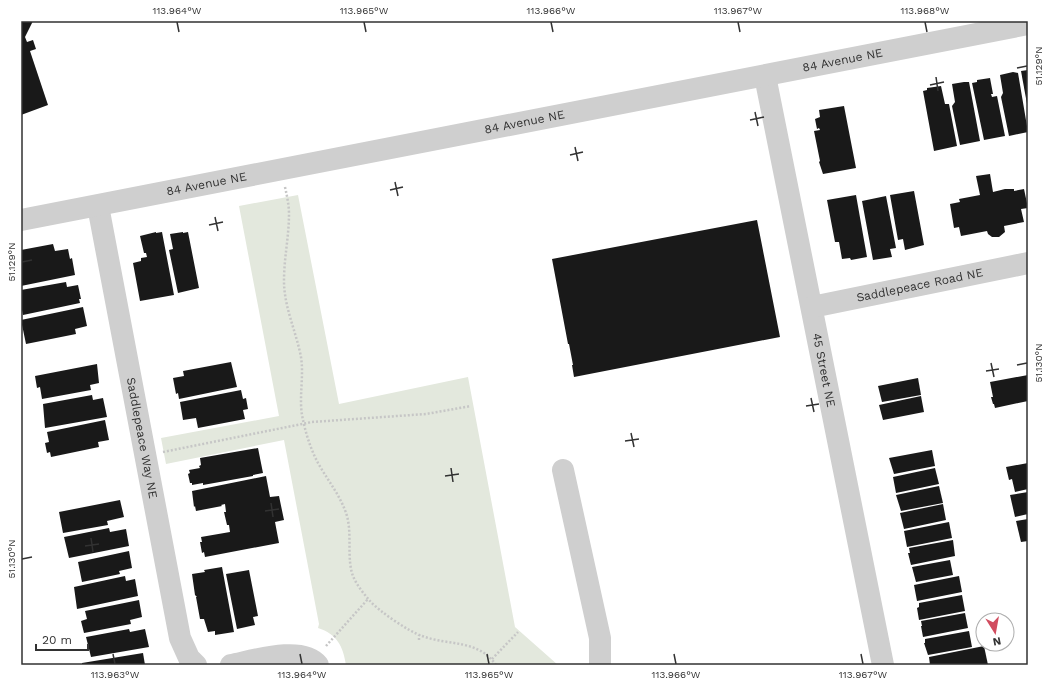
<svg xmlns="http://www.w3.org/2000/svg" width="1049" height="686" font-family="'Work Sans',sans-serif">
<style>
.green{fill:#e3e8dd}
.building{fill:#191919}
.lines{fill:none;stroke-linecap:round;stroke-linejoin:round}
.path{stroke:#c6c6c6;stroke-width:2.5;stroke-dasharray:2 2;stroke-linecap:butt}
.minor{stroke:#cfcfcf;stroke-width:22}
.ticks{fill:none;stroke:#323232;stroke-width:1.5}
.labels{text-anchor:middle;stroke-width:4;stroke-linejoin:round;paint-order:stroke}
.street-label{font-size:12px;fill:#323232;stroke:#fff}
.neatline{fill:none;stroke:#323232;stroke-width:1.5}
.ticks-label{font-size:10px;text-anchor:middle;fill:#323232}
</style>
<rect width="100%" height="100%" fill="#fff"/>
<!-- green -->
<path class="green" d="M 298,195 L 339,404 L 468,377 L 515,627 L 558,665 L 346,665 C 343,646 337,634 318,628 L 319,624 L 284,440 L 166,464 L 161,438 L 279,416 L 239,206 Z"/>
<!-- building -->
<g class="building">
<polygon points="21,21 33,21 25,37 27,42 33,40 36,49 30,51 48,105 21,115"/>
<polygon points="1028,70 1028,104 1027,104 1021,71"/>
<polygon points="1013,72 1018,73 1028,132 1009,136 1001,97 1003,93 1000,75"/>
<polygon points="990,78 993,94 991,94 992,97 997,96 1005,136 984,140 972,83 977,82 977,80"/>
<polygon points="964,82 969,82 980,141 960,145 952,106 955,102 952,84"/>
<polygon points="941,86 945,104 949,104 957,146 934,151 923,91 927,90 927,88"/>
<polygon points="844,106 856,168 823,174 819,162 820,161 814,131 820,130 819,128 817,129 815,119 820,117 819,110"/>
<polygon points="990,174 993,192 1005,189 1014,189 1014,191 1024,189 1028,208 1021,209 1024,222 1004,226 1005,232 999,237 992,237 988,234 987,231 961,236 959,227 954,228 950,204 960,202 959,199 980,195 976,176"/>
<polygon points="914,191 924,245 905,250 903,239 898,240 890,195"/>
<polygon points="856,195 867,257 851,260 850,258 842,259 839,242 835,242 827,200"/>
<polygon points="886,196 896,248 890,249 892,257 873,260 862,201"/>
<polygon points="757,220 780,337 574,377 572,365 573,365 569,344 568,344 552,259"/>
<polygon points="156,232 156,233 162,232 174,295 140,301 133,263 141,261 141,258 147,257 146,253 144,253 140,236"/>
<polygon points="183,232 183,233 188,232 199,288 178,293 169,250 173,249 170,234"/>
<polygon points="53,244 55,251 68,249 70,259 72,258 75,275 21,286 21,250"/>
<polygon points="66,282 67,287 78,285 81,299 79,299 80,303 23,315 21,305 21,290"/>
<polygon points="83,307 87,326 75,329 76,334 26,344 21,320"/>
<polygon points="231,362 237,387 179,399 178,393 176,394 173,378 184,376 183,371"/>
<polygon points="97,364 99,383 90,385 91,390 42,399 40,387 37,388 35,376"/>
<polygon points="1028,375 1028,401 995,408 994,404 993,404 991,397 993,397 990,382"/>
<polygon points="918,378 921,395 882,402 878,386"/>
<polygon points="241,390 243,399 246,398 248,409 243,410 245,419 198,428 196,418 183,420 180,402"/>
<polygon points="92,395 93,400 103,398 107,417 45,428 43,404"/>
<polygon points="921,396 924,412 883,420 879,405"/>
<polygon points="105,420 109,440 98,442 99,447 51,457 50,452 47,453 45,443 49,442 47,432"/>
<polygon points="258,448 263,473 253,475 253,476 203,485 203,483 192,485 192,483 190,483 188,474 190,473 189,470 200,468 199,466 201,465 200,458"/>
<polygon points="932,450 935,466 894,474 889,458"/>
<polygon points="1028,463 1028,489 1015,492 1012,479 1009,480 1006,467"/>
<polygon points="935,468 939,484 896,493 893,477"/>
<polygon points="266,476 270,497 279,496 284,520 275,522 279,543 205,557 204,552 202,553 200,542 202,542 201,537 230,532 229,525 227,525 224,512 226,512 225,504 221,505 222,506 196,511 195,506 194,507 192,491"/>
<polygon points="939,486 943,503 901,511 896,495"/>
<polygon points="1028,492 1028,514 1015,517 1010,495"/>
<polygon points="120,500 124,517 107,521 108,525 63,533 59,512"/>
<polygon points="943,504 946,520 904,529 900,513"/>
<polygon points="1028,519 1028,541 1021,542 1016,521"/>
<polygon points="949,522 952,538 907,547 904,531"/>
<polygon points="109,528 110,532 126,529 129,546 69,558 64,537"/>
<polygon points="953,540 955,556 911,565 908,553 910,553 909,548"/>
<polygon points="129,551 132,568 119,571 120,574 82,582 78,562"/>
<polygon points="950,560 953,575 916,582 912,567"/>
<polygon points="222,567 234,632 215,635 215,631 208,632 204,619 200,619 196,597 197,597 195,595 192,574 205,572 204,570"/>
<polygon points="249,570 258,616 253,617 255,625 237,629 226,574"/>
<polygon points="125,576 126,581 135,579 138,596 77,609 74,587"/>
<polygon points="959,576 962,592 917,601 914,585"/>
<polygon points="962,595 965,611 919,620 917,608 919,607 919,603"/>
<polygon points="139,600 142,617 130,620 131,624 84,633 81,621 87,619 85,611"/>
<polygon points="965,613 968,628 923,637 921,626 922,626 921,621"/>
<polygon points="129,629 130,632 145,629 149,647 91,657 86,637"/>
<polygon points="969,631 972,647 928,655 924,643 925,643 925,639"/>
<polygon points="984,646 988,665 930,665 929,657"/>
<polygon points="143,653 145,665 82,665 82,663"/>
</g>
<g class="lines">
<!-- path -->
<g class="path">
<path d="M 285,187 C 287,196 289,205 289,214 C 289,236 284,258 284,281 C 284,307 296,331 301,357 C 304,376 299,396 302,415 C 305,431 310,448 318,463 C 328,481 341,496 347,516 C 352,535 347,555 352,573 C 355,583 363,593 370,601 C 380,612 408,631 422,636 C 449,646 478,639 496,665"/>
<polyline points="163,452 312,422 426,414 471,406"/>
<polyline points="419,640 419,635"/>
<polyline points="326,646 368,599"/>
<polyline points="492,659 518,632"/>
</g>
<!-- minor -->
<g class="minor">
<path id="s1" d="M 765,76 L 883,665"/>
<path id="s2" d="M 98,206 L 180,638 L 189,658 L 196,665"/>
<path id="s3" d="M 21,220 L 1028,24"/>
<path id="s4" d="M 812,307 L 1028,263"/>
<polyline points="563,470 600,638 600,665"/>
<path d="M 231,665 C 252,661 302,645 318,665"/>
</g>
</g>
<!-- ticks -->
<path class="ticks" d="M 177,22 L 179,32M 364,22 L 366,32M 551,22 L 553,32M 738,22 L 740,32M 925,22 L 927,32M 1017,68 L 1027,66M 936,77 L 938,91M 930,85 L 944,82M 755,112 L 758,126M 750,120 L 764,117M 575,147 L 578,161M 570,155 L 583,152M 395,182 L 398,196M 390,190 L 403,187M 215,217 L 218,231M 209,225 L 223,222M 22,262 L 32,260M 991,363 L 994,377M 1017,365 L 1027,363M 986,371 L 999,369M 811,398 L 814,412M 806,406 L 819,404M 631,433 L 634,447M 625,441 L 639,439M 451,468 L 453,482M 445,476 L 459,474M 271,503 L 273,517M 265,511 L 279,509M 91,538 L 93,552M 85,546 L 99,544M 22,559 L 32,557M 113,654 L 115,664M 300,654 L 302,664M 487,654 L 489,664M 674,654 L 676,664M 861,654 L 863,664"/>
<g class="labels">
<!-- street labels -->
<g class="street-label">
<text dy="4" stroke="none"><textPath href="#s3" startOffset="837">84 Avenue NE</textPath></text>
<text dy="4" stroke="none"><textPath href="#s3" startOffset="513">84 Avenue NE</textPath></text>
<text dy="4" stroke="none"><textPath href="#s3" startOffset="189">84 Avenue NE</textPath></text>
<text dy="4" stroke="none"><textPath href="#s4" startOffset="110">Saddlepeace Road NE</textPath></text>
<text dy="4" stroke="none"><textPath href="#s1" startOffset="300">45 Street NE</textPath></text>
<text dy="4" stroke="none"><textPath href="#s2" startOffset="236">Saddlepeace Way NE</textPath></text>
</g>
</g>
<!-- border -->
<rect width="1049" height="686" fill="none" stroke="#ffffff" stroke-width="44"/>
<!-- north arrow -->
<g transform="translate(995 632) rotate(169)"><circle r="19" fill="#ffffff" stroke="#adadad"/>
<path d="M0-3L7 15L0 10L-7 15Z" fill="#d14c5f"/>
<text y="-6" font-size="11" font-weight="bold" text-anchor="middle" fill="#323232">N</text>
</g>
<!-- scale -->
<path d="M36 644v6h52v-6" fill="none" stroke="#323232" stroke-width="2"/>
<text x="42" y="644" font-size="12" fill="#323232" stroke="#ffffff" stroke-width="3" paint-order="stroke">20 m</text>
<rect x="22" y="22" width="1005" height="642" class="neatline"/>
<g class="ticks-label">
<text x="177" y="14">113.964°W</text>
<text x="364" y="14">113.965°W</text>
<text x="551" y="14">113.966°W</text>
<text x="738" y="14">113.967°W</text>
<text x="925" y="14">113.968°W</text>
<text transform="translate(1038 66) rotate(-90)" y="4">51.129°N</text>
<text transform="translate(11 262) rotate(-90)" y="4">51.129°N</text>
<text transform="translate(1038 363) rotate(-90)" y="4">51.130°N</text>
<text transform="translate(11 559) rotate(-90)" y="4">51.130°N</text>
<text x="115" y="678">113.963°W</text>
<text x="302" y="678">113.964°W</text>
<text x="489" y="678">113.965°W</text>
<text x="676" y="678">113.966°W</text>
<text x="863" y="678">113.967°W</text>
</g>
</svg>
